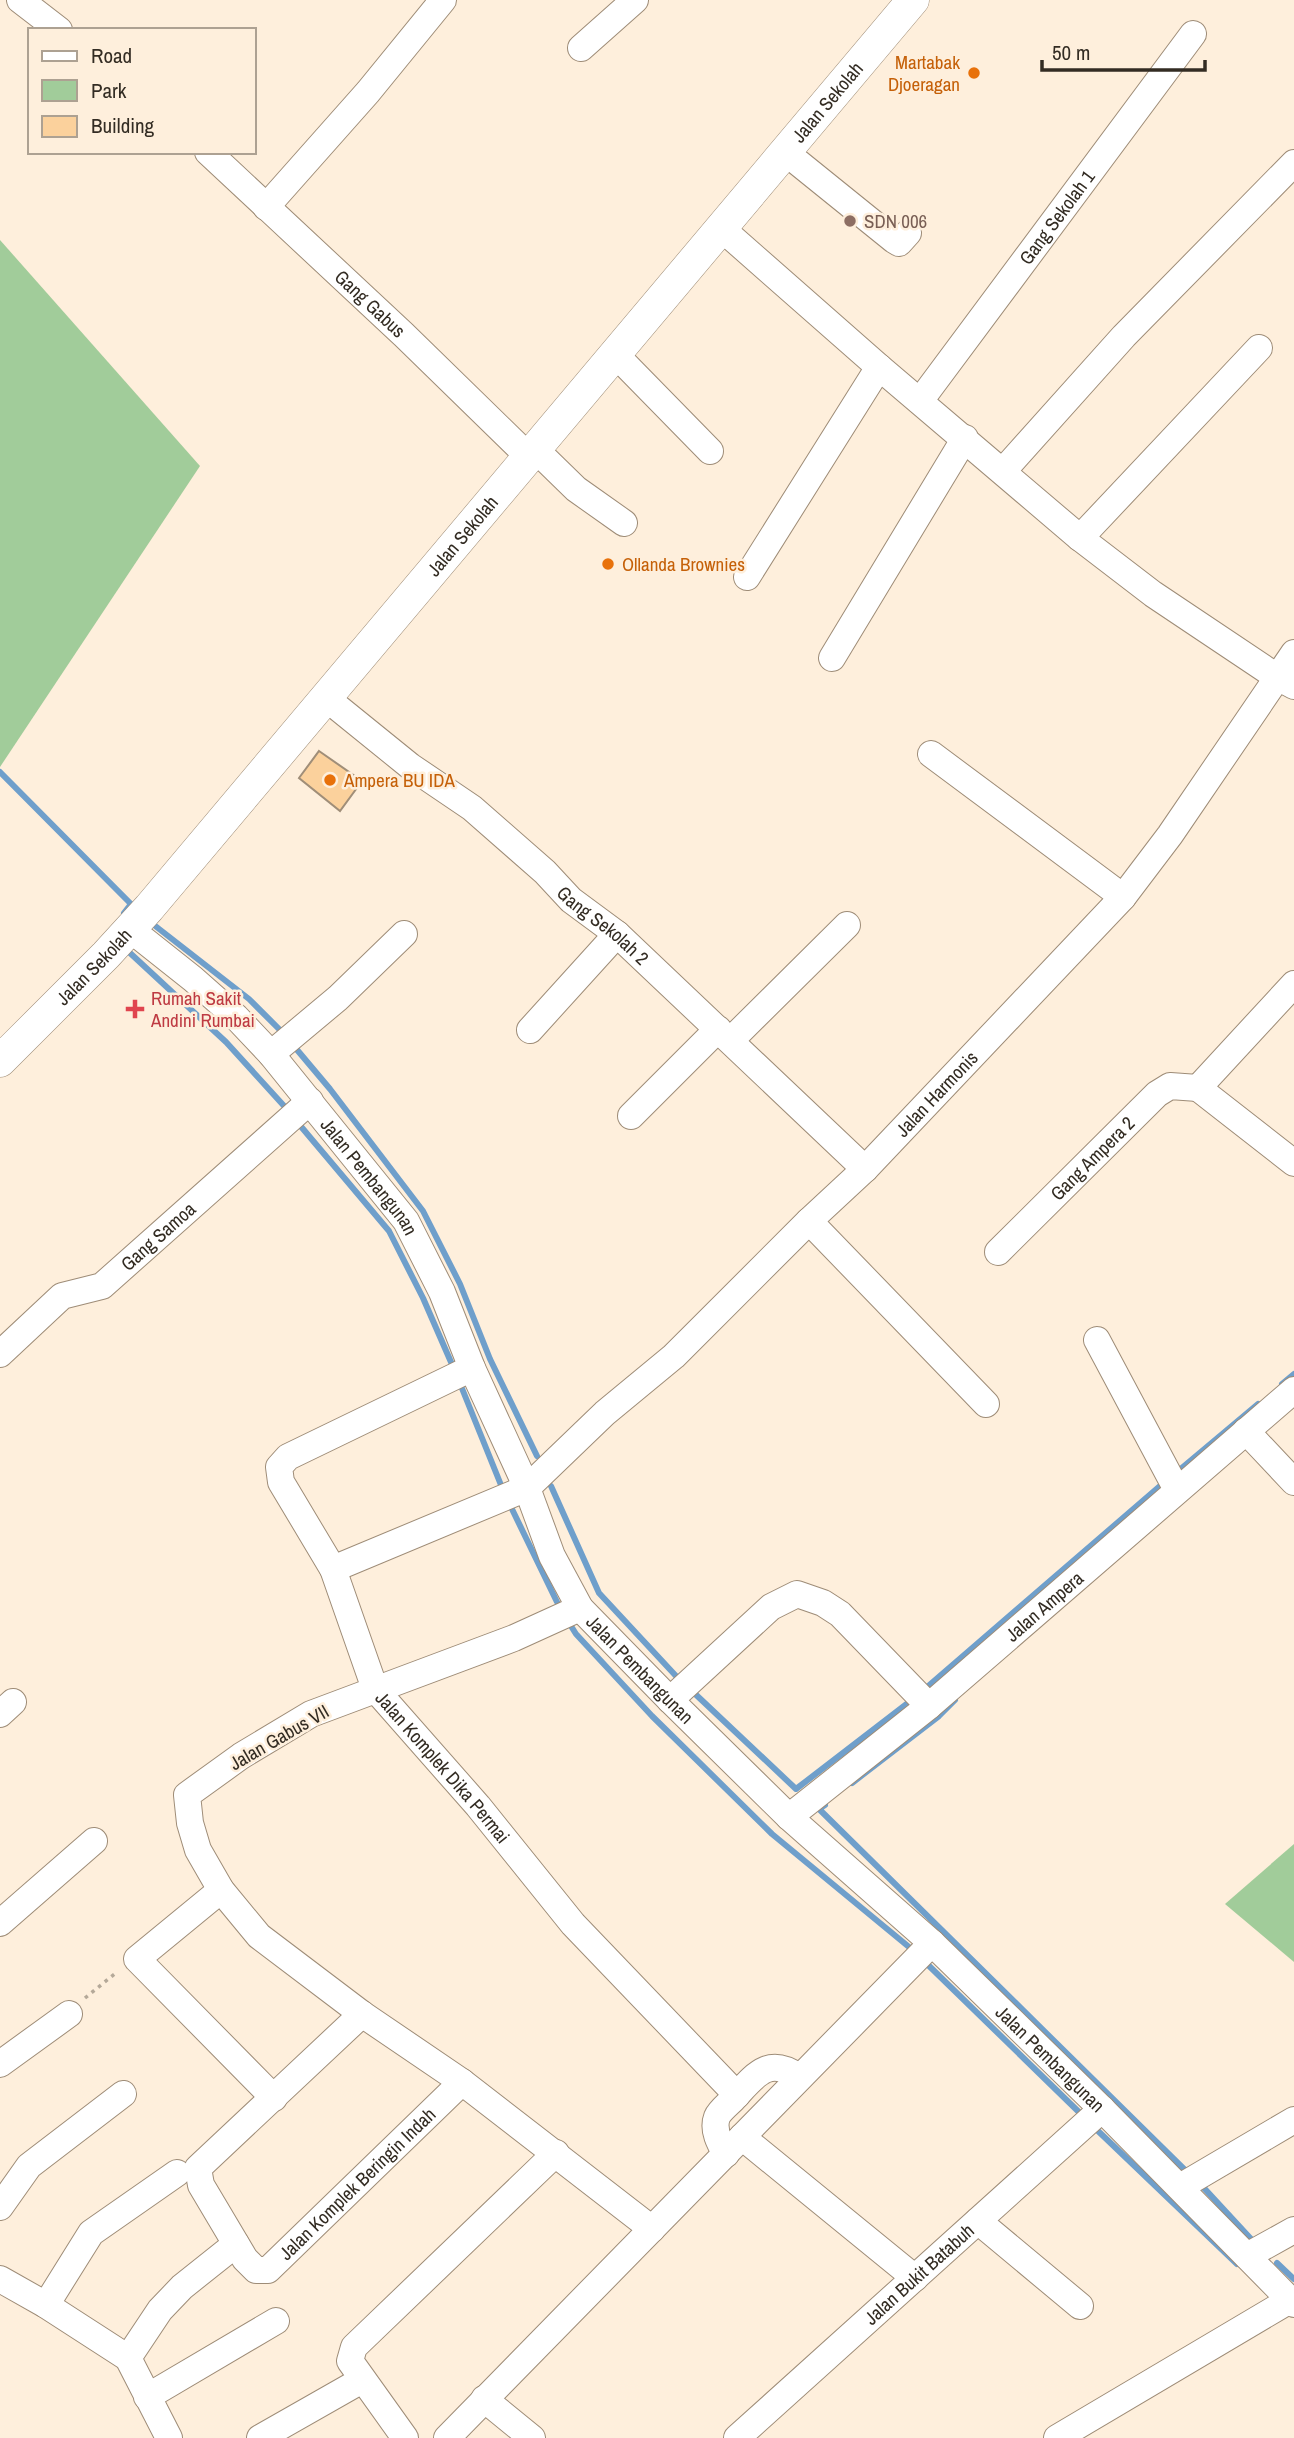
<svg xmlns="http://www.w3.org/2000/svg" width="1294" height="2438" font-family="'Archivo Narrow',sans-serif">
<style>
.green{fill:#a1cc9a}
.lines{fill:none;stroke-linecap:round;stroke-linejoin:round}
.stream{stroke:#6f9fcb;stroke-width:6}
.building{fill:#fbd19c;stroke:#a08e78;stroke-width:2}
.minor-casing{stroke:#9e8c77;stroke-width:28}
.tertiary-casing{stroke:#9e8c77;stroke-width:33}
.path{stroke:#b5a999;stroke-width:3.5;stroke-dasharray:3.5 5;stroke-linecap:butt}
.minor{stroke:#fff;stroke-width:26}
.tertiary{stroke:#fff;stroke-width:32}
.food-dot{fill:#e8710a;stroke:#feefdc;stroke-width:2.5}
.education-dot{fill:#8d6e63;stroke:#feefdc;stroke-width:2.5}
.health-dot{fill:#e0444e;stroke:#feefdc;stroke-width:2.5}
.labels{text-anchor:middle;stroke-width:5;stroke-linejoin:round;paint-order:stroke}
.food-label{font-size:19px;fill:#c56008;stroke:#feefdc;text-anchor:start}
.street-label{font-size:19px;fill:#332c23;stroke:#feefdc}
.education-label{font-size:19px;fill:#785e54;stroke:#feefdc;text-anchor:start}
.health-label{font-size:19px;fill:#be3a42;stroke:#feefdc;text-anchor:start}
</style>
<rect width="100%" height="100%" fill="#feefdc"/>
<!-- green -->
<g class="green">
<polygon points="0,240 200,466 0,767"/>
<polygon points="1294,1844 1294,1962 1225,1904"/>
</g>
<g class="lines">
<!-- stream -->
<g class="stream">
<polyline points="0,772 131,904 124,913"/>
<polyline points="154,925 249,999 284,1034"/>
<polyline points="130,953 226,1042 285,1107"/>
<polyline points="293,1045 330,1089 423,1211 460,1284 490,1359 537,1456"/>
<polyline points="298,1123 389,1231 423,1298 454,1369"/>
<polyline points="459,1381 503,1490"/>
<polyline points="1282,1384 1294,1374"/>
<polyline points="1177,1472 1258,1404"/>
<polyline points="551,1486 599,1593 676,1676"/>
<polyline points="511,1507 557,1602"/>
<polyline points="571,1626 576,1634 652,1716 772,1834 909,1947"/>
<polyline points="926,1688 1160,1486"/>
<polyline points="692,1691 796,1789 908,1703"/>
<polyline points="852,1783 939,1716 955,1700"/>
<polyline points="825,1805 819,1809 1187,2172"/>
<polyline points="924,1961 1083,2116"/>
<polyline points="1097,2130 1237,2264"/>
<polyline points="1204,2188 1252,2240"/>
<polyline points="1277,2263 1294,2279"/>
</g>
</g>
<!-- building -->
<polygon class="building" points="319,751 362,781 340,811 299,778"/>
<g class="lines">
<!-- minor casing -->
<g class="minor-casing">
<g id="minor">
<polyline points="20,0 59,30"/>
<polyline points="581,48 635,0"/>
<path id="s1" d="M 208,152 L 404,335 L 529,457"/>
<polyline points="785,152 894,240 899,243 908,233"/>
<polyline points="266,207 368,92 443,0"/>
<polyline points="721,228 879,367 1080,538 1153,594 1277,677 1294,686"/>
<polyline points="615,354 710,451"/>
<path id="s2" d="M 920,401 L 1193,34"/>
<polyline points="535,449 576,489 624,523"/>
<polyline points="1003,471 1124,336 1294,163"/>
<polyline points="1080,538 1259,348"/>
<polyline points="747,577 879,367"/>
<polyline points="832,658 965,438"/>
<path id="s3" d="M 326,698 L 410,766 L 472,808 L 545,872 L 571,900 L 617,934 L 865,1169"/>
<polyline points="931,754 1123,897"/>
<path id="s4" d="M 130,929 L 193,979 L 236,1017 L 271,1054 L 406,1221 L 442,1292 L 472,1368 L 527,1488 L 552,1556 L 580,1608 L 670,1700 L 789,1817 L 932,1943 L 1102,2109 L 1294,2304"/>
<polyline points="1294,984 1198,1088 1294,1163"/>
<polyline points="530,1030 617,934"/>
<polyline points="731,1040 847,925"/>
<polyline points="271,1054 338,998 404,934"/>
<polyline points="631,1116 718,1029"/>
<polyline points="809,1221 986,1404"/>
<path id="s5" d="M 998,1252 L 1157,1094 L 1170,1086 L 1198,1088"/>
<polyline points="1097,1340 1177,1490"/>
<path id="s6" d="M 0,1354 L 62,1296 L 102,1286 L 310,1101"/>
<path id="s7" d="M 472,1368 L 288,1457 L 279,1467 L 281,1482 L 333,1569 L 375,1689 L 478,1806 L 573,1924 L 737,2095"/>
<polyline points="1246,1431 1294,1482"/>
<path id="s8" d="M 333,1569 L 527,1488 L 605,1413 L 674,1356 L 809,1221 L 865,1169 L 1123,897 L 1170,835 L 1294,653"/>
<polyline points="580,1608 514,1638 311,1714 241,1756 187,1795 190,1823 198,1850 221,1890 259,1936 362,2014 462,2082 652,2229"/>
<polyline points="670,1700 771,1607 797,1594 823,1603 840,1614 929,1706"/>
<polyline points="0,1714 13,1702"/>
<path id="s9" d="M 789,1817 L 929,1706 L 1294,1390"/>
<polyline points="221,1890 137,1959 274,2098"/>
<polyline points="0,1923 94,1841"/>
<path id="s10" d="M 362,2014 L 198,2168 L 201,2185 L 245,2259 L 256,2270 L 268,2270 L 462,2082"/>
<polyline points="0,2064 69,2014"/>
<polyline points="742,2137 915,2278"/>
<path d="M 726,2154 C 720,2144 712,2130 717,2117 C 720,2110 730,2103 735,2097 C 756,2074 769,2056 799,2077"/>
<polyline points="1180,2187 1294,2120"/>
<polyline points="0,2207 29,2166 123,2094"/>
<polyline points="978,2221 1080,2306"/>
<polyline points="1247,2256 1294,2230"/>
<polyline points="0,2279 46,2305 128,2358 169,2438"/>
<polyline points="46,2305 91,2233 177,2173"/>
<polyline points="128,2358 160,2310 182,2287 236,2244"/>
<polyline points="147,2397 276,2321"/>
<polyline points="484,2399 532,2438"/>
<polyline points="260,2438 362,2380"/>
<polyline points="405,2438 350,2361 354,2347 556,2153"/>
<polyline points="447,2438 932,1943"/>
<path id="s11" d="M 737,2438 L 1102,2109"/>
<polyline points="1057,2438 1290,2300"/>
</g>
</g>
<!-- tertiary casing -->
<g class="tertiary-casing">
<g id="tertiary">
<path id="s12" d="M 0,1061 L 106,955 L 149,908 L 913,0"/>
</g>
</g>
<!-- path -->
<polyline class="path" points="85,1998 117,1972"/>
<!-- minor -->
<use href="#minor" class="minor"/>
<!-- tertiary -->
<use href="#tertiary" class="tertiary"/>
</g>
<!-- markers -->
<g class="food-dot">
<circle cx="974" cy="73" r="7"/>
<circle cx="608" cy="564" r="7"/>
<circle cx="330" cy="780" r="7"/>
</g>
<circle class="education-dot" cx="850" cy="221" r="7"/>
<path class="health-dot" d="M131.5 998.5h7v7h7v7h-7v7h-7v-7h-7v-7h7z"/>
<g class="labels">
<!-- food labels -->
<g class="food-label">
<text x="960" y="69" text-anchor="end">Martabak<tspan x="960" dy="22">Djoeragan</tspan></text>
<text x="622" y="571">Ollanda Brownies</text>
<text x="344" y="787">Ampera BU IDA</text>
</g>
<!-- street labels -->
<g class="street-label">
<text dy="7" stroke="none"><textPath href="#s12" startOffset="1267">Jalan Sekolah</textPath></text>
<text dy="7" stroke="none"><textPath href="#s2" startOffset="229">Gang Sekolah 1</textPath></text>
<text dy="7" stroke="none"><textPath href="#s1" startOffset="222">Gang Gabus</textPath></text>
<text dy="7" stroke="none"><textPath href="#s12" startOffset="700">Jalan Sekolah</textPath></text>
<text dy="7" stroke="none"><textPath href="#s3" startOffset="359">Gang Sekolah 2</textPath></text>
<text dy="7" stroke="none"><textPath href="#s12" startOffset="133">Jalan Sekolah</textPath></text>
<text dy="7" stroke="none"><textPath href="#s8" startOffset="779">Jalan Harmonis</textPath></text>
<text dy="7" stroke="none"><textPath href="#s5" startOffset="133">Gang Ampera 2</textPath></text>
<text dy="7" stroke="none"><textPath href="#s4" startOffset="346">Jalan Pembangunan</textPath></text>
<text dy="7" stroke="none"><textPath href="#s6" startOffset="201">Gang Samoa</textPath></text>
<text dy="7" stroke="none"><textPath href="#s9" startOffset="331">Jalan Ampera</textPath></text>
<text dy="7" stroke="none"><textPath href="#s4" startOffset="914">Jalan Pembangunan</textPath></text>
<text transform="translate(279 1737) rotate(-30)" y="7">Jalan Gabus VII</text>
<text dy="7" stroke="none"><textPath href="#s7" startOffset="565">Jalan Komplek Dika Permai</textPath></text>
<text dy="7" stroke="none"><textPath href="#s4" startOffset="1480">Jalan Pembangunan</textPath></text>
<text dy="7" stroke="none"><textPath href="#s10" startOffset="480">Jalan Komplek Beringin Indah</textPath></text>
<text dy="7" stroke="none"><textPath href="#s11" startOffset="245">Jalan Bukit Batabuh</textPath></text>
</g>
<!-- education labels -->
<g class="education-label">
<text x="864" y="228">SDN 006</text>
</g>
<!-- health labels -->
<g class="health-label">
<text x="151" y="1005">Rumah Sakit<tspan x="151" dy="22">Andini Rumbai</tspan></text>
</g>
</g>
<!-- legend -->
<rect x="28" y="28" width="228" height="126" fill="#feefdc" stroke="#ada192" stroke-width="2"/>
<rect x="42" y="51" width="35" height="10" fill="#ffffff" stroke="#ada192" stroke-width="2"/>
<text x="91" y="63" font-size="21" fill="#332c23">Road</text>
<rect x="42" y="80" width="35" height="21" fill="#a1cc9a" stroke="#ada192" stroke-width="2"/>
<text x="91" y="98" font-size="21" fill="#332c23">Park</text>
<rect x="42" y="116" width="35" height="21" fill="#fbd19c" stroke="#ada192" stroke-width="2"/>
<text x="91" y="133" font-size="21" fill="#332c23">Building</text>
<!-- scale -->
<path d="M1042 60v10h163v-10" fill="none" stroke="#332c23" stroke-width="3.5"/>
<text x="1052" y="60" font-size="21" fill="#332c23" stroke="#feefdc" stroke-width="5" paint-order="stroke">50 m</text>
</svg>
